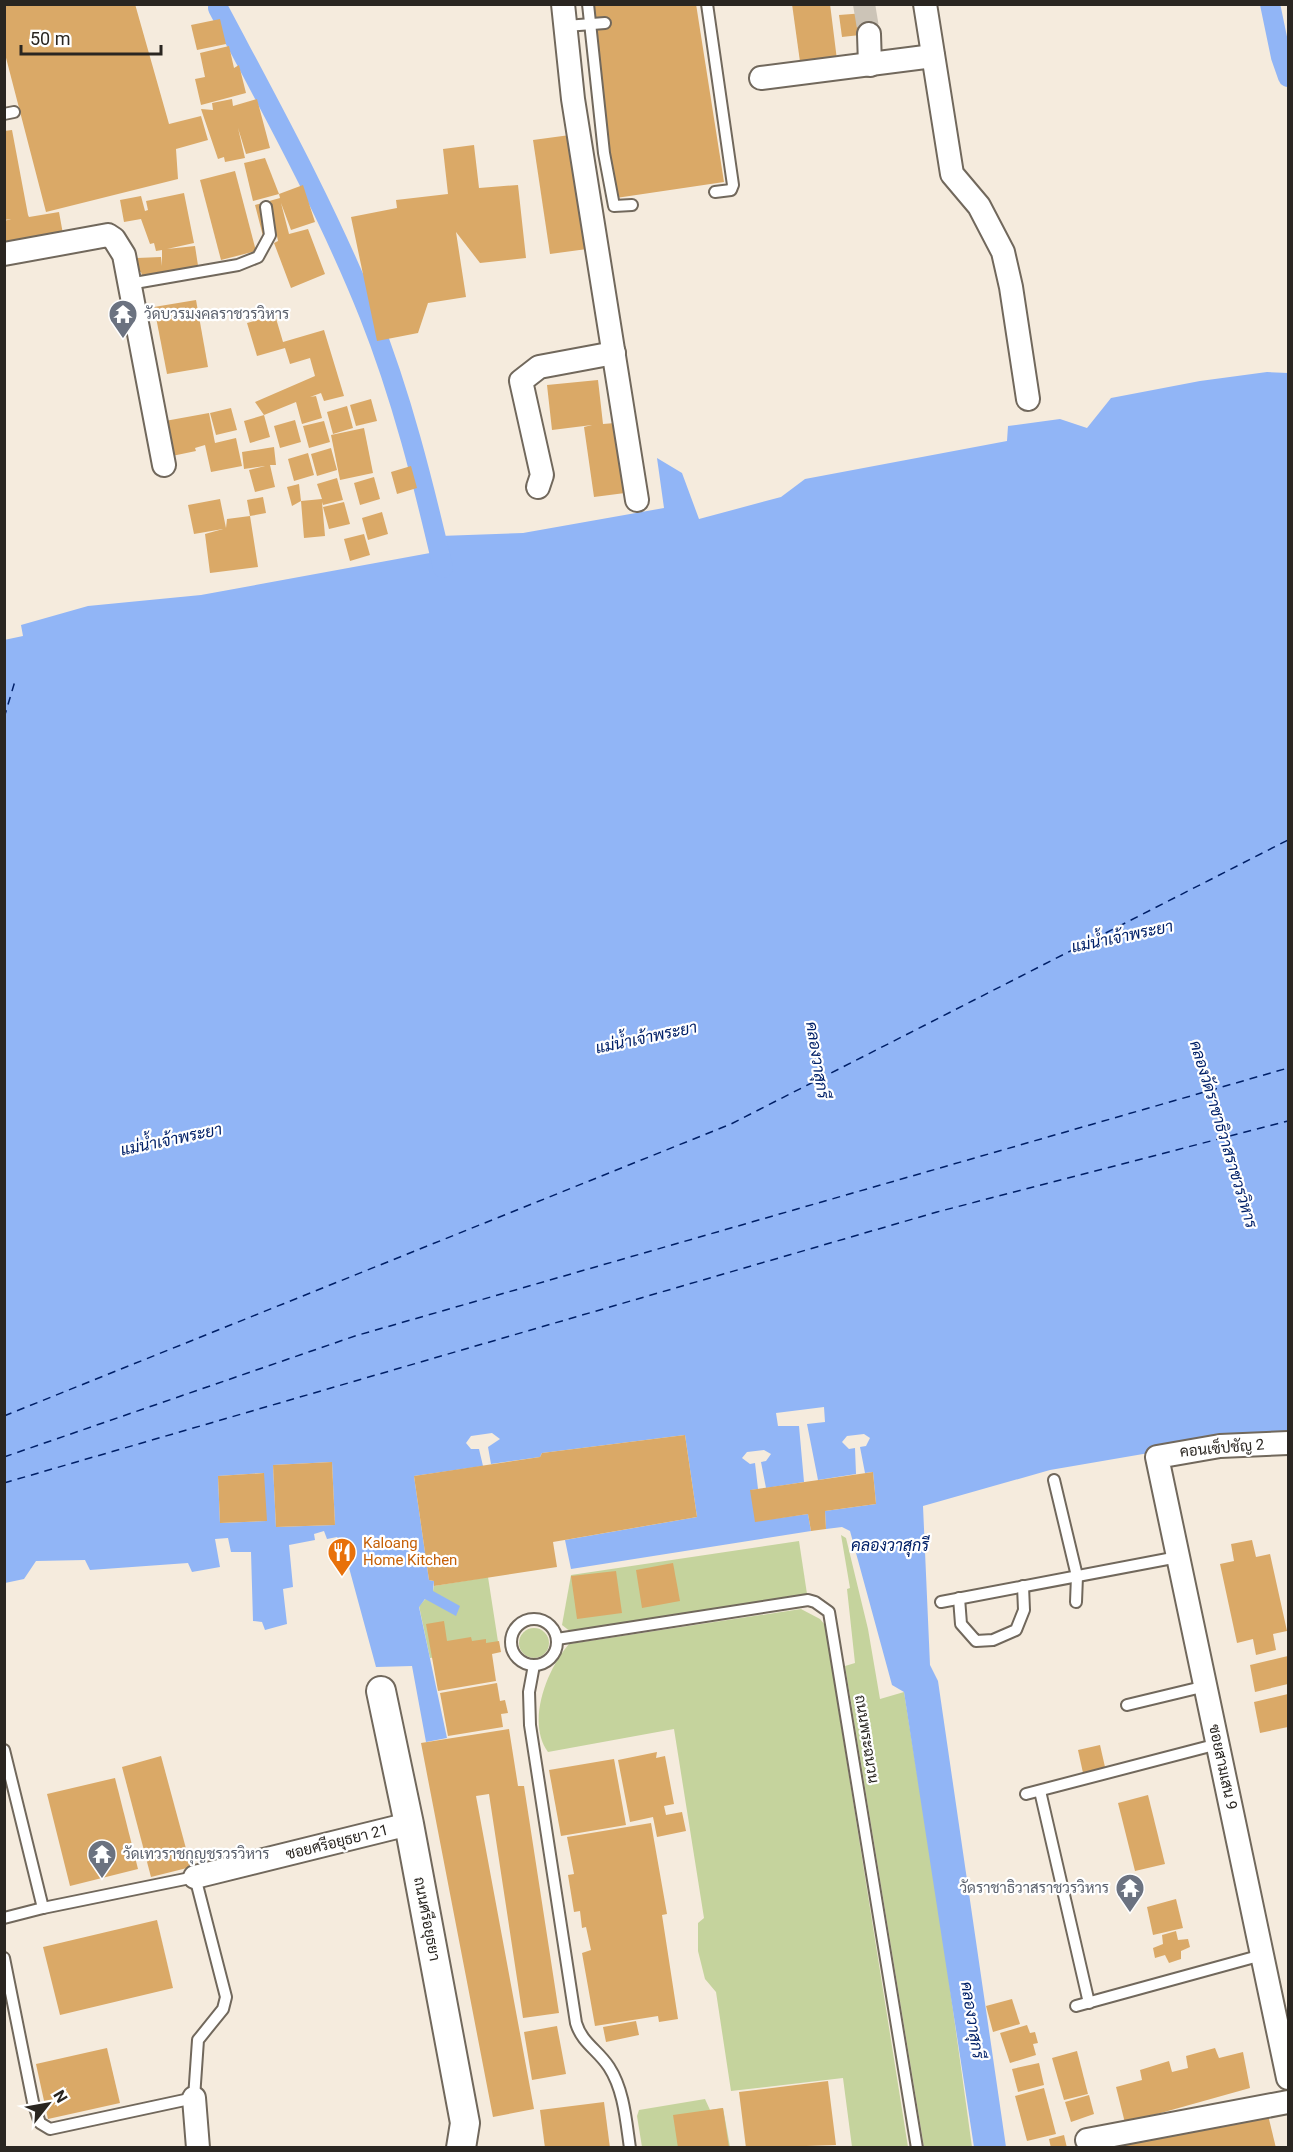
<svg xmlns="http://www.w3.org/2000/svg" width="1293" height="2152" font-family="Roboto,Sarabun,sans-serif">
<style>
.green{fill:#c5d39d}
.water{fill:#91b5f6;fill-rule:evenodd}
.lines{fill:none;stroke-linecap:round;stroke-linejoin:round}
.canal{stroke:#91b5f6;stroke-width:20}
.ferry{stroke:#002068;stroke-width:1.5;stroke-dasharray:8 6;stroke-linecap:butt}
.building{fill:#daa967}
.minor-tunnel{stroke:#ccc4b7;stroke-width:22;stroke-dasharray:22 11;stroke-linecap:butt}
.service-casing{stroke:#71685c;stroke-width:14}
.minor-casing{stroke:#71685c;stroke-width:26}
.tertiary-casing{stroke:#71685c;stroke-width:32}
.service{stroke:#fff;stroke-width:10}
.minor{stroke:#fff;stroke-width:22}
.tertiary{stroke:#fff;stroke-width:28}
.labels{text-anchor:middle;stroke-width:4.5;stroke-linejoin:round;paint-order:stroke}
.worship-label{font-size:15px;fill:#5b616d;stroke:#fff;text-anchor:start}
.street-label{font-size:15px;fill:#2a2621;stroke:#fff}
.food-label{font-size:15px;fill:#c56008;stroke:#fff;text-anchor:start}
.water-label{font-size:16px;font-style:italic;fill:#002068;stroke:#fff}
</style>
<rect width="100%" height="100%" fill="#f5ebdd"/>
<!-- green -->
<g class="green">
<polygon points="841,1535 846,1538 868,1629 880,1699 904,1692 940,1916 972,2147 924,2147 845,1666 855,1663 847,1589 850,1588"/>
<polygon points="799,1541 807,1594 571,1632 562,1625 571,1575"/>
<polygon points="488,1577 499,1648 430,1658 419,1606 433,1591 434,1586"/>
<path d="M 801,1609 L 820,1619 L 825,1625 L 908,2147 L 852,2147 L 843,2078 L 731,2091 L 716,1992 L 705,1979 L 698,1951 L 698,1923 L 704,1918 L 674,1729 L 548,1752 C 526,1722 547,1669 569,1644 Z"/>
<circle cx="534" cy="1643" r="15"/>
<polygon points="705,2099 710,2110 723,2108 730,2147 642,2147 637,2116 639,2110"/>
</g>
<!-- water -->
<path class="water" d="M 1267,372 L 1288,373 L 1288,1432 L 1208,1439 L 1178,1448 L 1050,1470 L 923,1506 L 930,1665 L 938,1681 L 1006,2147 L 974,2147 L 904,1692 L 892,1685 L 850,1531 L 842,1527 L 826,1529 L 825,1511 L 876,1504 L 873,1472 L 865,1473 L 860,1447 L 866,1446 L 870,1438 L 864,1434 L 847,1436 L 842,1442 L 849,1449 L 855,1448 L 856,1474 L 818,1480 L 807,1424 L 825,1422 L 824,1407 L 776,1413 L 778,1426 L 799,1426 L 804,1482 L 766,1488 L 761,1462 L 766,1461 L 771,1454 L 764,1450 L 747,1452 L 742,1458 L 750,1464 L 755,1463 L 758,1489 L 751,1490 L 756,1521 L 808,1514 L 811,1531 L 571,1569 L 565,1540 L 697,1517 L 685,1435 L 542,1453 L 540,1457 L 491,1464 L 488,1447 L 500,1439 L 492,1433 L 471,1436 L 466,1443 L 471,1449 L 479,1449 L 483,1466 L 414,1476 L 429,1580 L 434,1581 L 433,1591 L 460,1606 L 456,1616 L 425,1599 L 419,1607 L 447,1738 L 426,1742 L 412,1666 L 376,1667 L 342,1542 L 337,1537 L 327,1539 L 324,1531 L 314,1534 L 315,1540 L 289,1545 L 293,1587 L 283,1589 L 287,1624 L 265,1630 L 262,1622 L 253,1621 L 251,1552 L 231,1552 L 228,1538 L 215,1539 L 220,1567 L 192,1572 L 188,1563 L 90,1570 L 85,1560 L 36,1561 L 24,1579 L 5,1583 L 4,640 L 23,636 L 21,625 L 88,606 L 201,595 L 430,553 L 440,536 L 523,533 L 664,508 L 657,458 L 682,473 L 699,519 L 781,497 L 805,479 L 1007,441 L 1008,426 L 1060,419 L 1087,428 L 1111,398 L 1200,381 ZM 332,1462 L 335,1525 L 276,1527 L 273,1465 ZM 263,1473 L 266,1521 L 220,1523 L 218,1476 Z"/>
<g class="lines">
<!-- canal -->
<g class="canal">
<polyline points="1270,4 1281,57 1288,77"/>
<path d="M 218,8 C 271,108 327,209 369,314 C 402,397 423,482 443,568"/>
</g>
<!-- ferry -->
<g class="ferry">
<polyline points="4,718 15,681"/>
<polyline points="4,1416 731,1124 1288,840"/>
<polyline points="4,1457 355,1336 1288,1068"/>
<polyline points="4,1483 937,1212 1288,1121"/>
</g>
</g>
<!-- building -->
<g class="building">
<polygon points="135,4 169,124 201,116 208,140 176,149 178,179 46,212 4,50 4,5"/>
<polygon points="586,4 696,4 724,182 616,198"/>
<polygon points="792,4 830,4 838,68 801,69"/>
<polygon points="865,13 869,34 842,37 839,15"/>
<polygon points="220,19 226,44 197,50 191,25"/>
<polygon points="229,46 234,68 239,65 246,93 201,105 195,79 205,77 200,53"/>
<polygon points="232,99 233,106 257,99 270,148 246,154 238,128 245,158 225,162 224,157 218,159 201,109 213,110 212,103"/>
<polygon points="12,130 28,215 29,217 59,212 65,245 4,255 4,221 11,219 4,220 4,131"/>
<polygon points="570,135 587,249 550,254 533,140"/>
<polygon points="474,145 479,188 518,185 526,258 480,263 456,232 466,297 428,303 418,333 377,341 351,217 397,208 396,200 448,194 443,149"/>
<polygon points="265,158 279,194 253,201 244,163"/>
<polygon points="235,171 256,251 221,260 200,180"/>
<polygon points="303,185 315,222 291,230 281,203 289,234 308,229 325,274 291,288 274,243 278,241 277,236 264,240 255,205 280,198 279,194"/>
<polygon points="184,193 194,243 167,249 195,246 199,272 166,277 165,271 165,279 144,283 141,272 138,272 137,258 161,257 162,266 162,250 156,251 154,243 150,244 141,219 124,222 120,200 141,196 145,211 148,210 146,201"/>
<polygon points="196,300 208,367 167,374 154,307"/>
<polygon points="275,315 283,342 324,330 344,396 324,401 321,393 310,397 316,396 322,418 302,424 296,402 264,415 255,402 315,376 310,358 290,364 285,348 257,356 247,323"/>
<polygon points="598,380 603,424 615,423 625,493 594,497 584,427 592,425 552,430 547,385"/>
<polygon points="371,399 377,421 356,426 350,405"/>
<polygon points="347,406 353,428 333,434 327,412"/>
<polygon points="231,408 237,430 216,435 210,413"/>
<polygon points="209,413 215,443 236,438 242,466 211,472 205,445 195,448 196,451 172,456 165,421"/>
<polygon points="264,415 270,437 250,443 244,421"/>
<polygon points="295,420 301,442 280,448 274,426"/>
<polygon points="324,421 330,442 309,448 303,426"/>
<polygon points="364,428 373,473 340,480 331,435"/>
<polygon points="274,447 276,465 270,465 275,487 255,492 249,470 265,466 244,469 242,452"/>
<polygon points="331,448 337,470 317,476 311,454"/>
<polygon points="308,453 314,475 294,481 288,459"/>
<polygon points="411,466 417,488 397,494 391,472"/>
<polygon points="374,477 380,499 360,505 354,483"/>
<polygon points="337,478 343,500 323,505 322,502 325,536 304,538 301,501 322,499 317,484"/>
<polygon points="299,484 301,501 292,506 287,487"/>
<polygon points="263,497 266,513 250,516 247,500"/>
<polygon points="220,499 226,528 227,519 250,516 258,567 210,573 205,534 223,529 194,534 188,505"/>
<polygon points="344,502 350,524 329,529 323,507"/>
<polygon points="382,512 388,534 368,540 362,518"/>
<polygon points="364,534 370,555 350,561 344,539"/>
<polygon points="685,1435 697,1517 553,1542 557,1567 434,1586 434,1581 429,1580 414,1476 540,1457 542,1453"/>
<polygon points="332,1462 335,1525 276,1527 273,1465"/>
<polygon points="873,1472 876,1504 825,1511 826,1529 811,1531 808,1514 755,1522 750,1490"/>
<polygon points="264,1473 267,1521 220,1523 218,1476"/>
<polygon points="1252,1540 1256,1557 1270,1554 1287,1631 1273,1634 1276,1650 1256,1655 1253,1639 1237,1643 1220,1564 1234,1561 1231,1544"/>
<polygon points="673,1563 680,1601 642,1608 636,1570"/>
<polygon points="616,1571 622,1613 577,1619 571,1576"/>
<polygon points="444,1621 447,1641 471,1637 472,1641 486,1639 486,1643 499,1641 501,1652 492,1654 496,1681 438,1691 426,1624"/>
<polygon points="1288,1656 1288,1684 1255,1692 1250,1665"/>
<polygon points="497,1683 500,1701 505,1700 508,1713 501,1714 503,1727 448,1736 440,1693"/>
<polygon points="1288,1694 1288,1727 1260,1733 1254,1702"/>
<polygon points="509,1729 518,1786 524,1786 559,2013 523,2018 489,1794 476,1796 534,2109 493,2117 421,1743"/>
<polygon points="1100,1745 1105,1767 1083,1773 1078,1750"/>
<polygon points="657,1752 656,1758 665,1756 674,1804 664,1806 666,1815 682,1812 686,1831 657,1837 653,1817 630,1822 618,1760"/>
<polygon points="161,1756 191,1867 151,1877 122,1767"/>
<polygon points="614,1759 626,1825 561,1836 549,1770"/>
<polygon points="115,1778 138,1869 70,1886 47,1794"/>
<polygon points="1148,1795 1165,1864 1135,1871 1118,1803"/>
<polygon points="651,1823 667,1914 662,1915 678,2019 659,2022 658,2016 595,2026 582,1953 591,1950 586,1927 582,1928 580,1911 574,1912 568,1875 574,1874 567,1837"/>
<polygon points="1176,1899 1183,1928 1153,1935 1147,1907"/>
<polygon points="157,1920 173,1988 60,2015 43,1947"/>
<polygon points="1176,1931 1178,1940 1188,1939 1190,1947 1181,1951 1181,1959 1169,1963 1165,1955 1155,1958 1153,1948 1163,1944 1162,1935"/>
<polygon points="1012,1999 1020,2024 993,2032 986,2006"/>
<polygon points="636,2021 639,2035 606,2042 603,2027"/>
<polygon points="1027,2025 1030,2033 1035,2032 1038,2043 1033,2044 1036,2055 1010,2063 1000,2033"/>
<polygon points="557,2026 566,2074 532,2080 524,2032"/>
<polygon points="107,2048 120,2103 48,2119 36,2064"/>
<polygon points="1215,2048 1219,2058 1243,2052 1250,2088 1125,2123 1116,2087 1142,2080 1140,2070 1169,2061 1172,2072 1188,2068 1186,2056"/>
<polygon points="1077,2051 1088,2094 1064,2100 1052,2058"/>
<polygon points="1039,2063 1044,2085 1018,2092 1012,2069"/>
<polygon points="828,2081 836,2145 746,2148 739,2092"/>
<polygon points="1044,2088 1056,2134 1027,2141 1015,2096"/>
<polygon points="1089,2095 1094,2114 1071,2122 1065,2102"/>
<polygon points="604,2102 610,2148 545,2148 540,2110"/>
<polygon points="723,2108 729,2148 678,2148 673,2115"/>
<polygon points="1268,2115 1276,2148 1102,2148"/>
<polygon points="1064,2135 1067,2148 1051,2148 1049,2139"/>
</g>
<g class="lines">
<!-- minor-tunnel -->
<polyline class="minor-tunnel" points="864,4 869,34"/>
<!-- service casing -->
<g class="service-casing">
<g id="service">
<polyline points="588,4 604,153 614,206 632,205"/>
<polyline points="707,4 733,185 731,190 715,192"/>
<polyline points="566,26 605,23"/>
<polyline points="4,114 14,112"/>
<polyline points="129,284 238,265 258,257 270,235 266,207"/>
<polyline points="1054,1480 1077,1576 1076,1602"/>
<polyline points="959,1598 961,1624 976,1641 993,1640 1016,1630 1024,1610 1023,1586"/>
<polyline points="941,1602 1178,1557"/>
<circle cx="534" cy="1642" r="23"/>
<polyline points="557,1639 808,1600 815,1602 829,1612 917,2148"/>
<path d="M 534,1665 L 529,1692 L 530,1725 L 576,2023 C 582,2043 598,2050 609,2067 C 624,2090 626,2121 630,2148"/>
<polyline points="1127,1705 1206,1686"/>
<polyline points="4,1750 43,1908"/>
<polyline points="1040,1791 1089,2003"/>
<polyline points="1026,1794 1218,1744"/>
<polyline points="4,1918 43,1908 195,1877 226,1997 223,2009 198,2040 194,2098 50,2129 40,2123 33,2102 4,1958"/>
<polyline points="1076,2006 1262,1955"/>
</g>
</g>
<!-- minor casing -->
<g class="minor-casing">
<g id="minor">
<polyline points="563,4 573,99 637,500"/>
<polyline points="925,4 952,174 979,206 1003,252 1011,287 1028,399"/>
<polyline points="869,34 870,65"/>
<polyline points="761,78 933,56"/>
<polyline points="4,254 108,235 114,239 124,255 164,465"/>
<polyline points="538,487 542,475 521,381 539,367 614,353"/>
<polyline points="1288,1443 1220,1446 1157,1457 1288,2078"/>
<polyline points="195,1877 409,1824"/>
<polyline points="194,2098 198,2148"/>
<polyline points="1087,2140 1288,2102"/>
</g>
</g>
<!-- tertiary casing -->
<g class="tertiary-casing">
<polyline id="tertiary" points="381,1691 409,1824 465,2123 461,2148"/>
</g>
<!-- service -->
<use href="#service" class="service"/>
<!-- minor -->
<use href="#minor" class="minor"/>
<!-- tertiary -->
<use href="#tertiary" class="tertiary"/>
</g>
<!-- icons -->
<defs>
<g id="temple-pin" transform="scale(1.5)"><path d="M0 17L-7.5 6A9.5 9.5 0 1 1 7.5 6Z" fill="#6b7280" stroke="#fff"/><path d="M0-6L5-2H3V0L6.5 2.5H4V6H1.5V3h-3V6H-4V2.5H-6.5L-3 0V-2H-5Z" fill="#fff"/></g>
<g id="restaurant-pin" transform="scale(1.5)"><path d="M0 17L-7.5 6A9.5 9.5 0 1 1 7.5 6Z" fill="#e8710a" stroke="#fff"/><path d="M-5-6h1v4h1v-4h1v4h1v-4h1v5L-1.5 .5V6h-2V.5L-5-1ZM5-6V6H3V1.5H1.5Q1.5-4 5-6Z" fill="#fff"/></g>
</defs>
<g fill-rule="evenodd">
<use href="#temple-pin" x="123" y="314"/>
<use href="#restaurant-pin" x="342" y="1552"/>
<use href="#temple-pin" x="102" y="1854"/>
<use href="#temple-pin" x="1130" y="1888"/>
</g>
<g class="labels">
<!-- worship labels -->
<g class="worship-label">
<text x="144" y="319">วัดบวรมงคลราชวรวิหาร</text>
<text x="123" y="1859">วัดเทวราชกุญชรวรวิหาร</text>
<text x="1109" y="1893" text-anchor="end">วัดราชาธิวาสราชวรวิหาร</text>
</g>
<!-- street labels -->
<g class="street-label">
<text transform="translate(1222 1448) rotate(-5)" y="5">คอนเซ็ปชัญ 2</text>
<text transform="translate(867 1739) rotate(81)" y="5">ถนนพระฉนวน</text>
<text transform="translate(1223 1767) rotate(78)" y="5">ซอยสามเสน 9</text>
<text transform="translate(337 1842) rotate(-14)" y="5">ซอยศรีอยุธยา 21</text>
<text transform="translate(427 1919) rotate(79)" y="5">ถนนศรีอยุธยา</text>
</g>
<!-- food labels -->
<g class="food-label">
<text x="363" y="1548">Kaloang<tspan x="363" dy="17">Home Kitchen</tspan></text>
</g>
<!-- water labels -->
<g class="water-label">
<text transform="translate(1122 936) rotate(-12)" y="6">แม่น้ำเจ้าพระยา</text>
<text transform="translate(646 1037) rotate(-12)" y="6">แม่น้ำเจ้าพระยา</text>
<text transform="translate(818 1060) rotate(81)" y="6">คลองวาสุกรี</text>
<text transform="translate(1224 1134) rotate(73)" y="6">คลองวัดราชาธิวาสราชวรวิหาร</text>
<text transform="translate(171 1139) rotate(-12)" y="6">แม่น้ำเจ้าพระยา</text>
<text x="890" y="1551">คลองวาสุกรี</text>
<text transform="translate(973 2020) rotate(81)" y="6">คลองวาสุกรี</text>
</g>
</g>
<!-- border -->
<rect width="1293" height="2152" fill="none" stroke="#2a2621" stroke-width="12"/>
<!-- north arrow -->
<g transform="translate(48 2104) rotate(59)" stroke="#ffffff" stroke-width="4.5" paint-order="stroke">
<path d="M0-4.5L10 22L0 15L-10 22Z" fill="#2a2621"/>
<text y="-9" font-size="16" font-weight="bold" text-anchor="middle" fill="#2a2621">N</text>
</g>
<!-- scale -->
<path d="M21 45v9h140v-9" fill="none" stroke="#2a2621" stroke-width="3"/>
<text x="30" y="45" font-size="18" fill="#2a2621" stroke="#ffffff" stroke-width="4.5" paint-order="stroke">50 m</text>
</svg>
